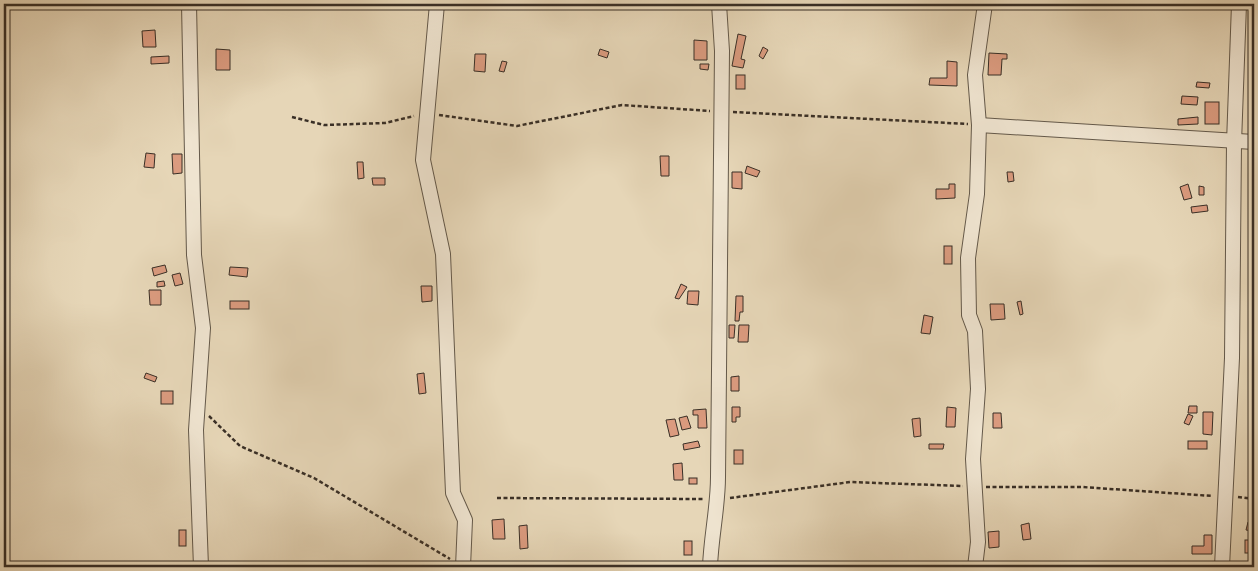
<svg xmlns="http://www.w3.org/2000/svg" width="1258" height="571" font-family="Cardo,serif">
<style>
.building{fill:#db9b7f;stroke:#392f26}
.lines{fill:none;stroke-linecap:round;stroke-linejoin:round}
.minor-casing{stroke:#64594a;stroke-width:16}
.path{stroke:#392f26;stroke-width:2.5;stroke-dasharray:4 2.5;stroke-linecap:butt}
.minor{stroke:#efe4d0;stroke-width:14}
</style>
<rect width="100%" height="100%" fill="#e6d6b7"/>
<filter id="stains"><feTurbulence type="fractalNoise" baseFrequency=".004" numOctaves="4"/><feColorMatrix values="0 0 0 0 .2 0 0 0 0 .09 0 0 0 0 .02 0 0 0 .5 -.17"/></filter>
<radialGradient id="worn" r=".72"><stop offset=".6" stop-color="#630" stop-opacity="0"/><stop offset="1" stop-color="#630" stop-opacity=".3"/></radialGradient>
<!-- building -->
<g class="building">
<polygon points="155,30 156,47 143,47 142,31"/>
<polygon points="738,34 746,36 741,59 745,60 743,68 732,66"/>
<polygon points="694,40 707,41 707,60 694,60"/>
<polygon points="763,47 768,50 763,59 759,56"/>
<polygon points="216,49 230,50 230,70 216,70"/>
<polygon points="600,49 609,52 607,58 598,55"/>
<polygon points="989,53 1007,54 1007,59 1002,59 1001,75 988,75"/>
<polygon points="475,54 486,54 485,72 474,71"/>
<polygon points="169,56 169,63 151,64 151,57"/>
<polygon points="502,61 507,62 504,72 499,71"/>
<polygon points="947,61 957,62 957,86 929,85 930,78 947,78"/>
<polygon points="700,64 709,64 708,70 700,69"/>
<rect x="736" y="75" width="9" height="14"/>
<polygon points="1197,82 1210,83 1209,88 1196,87"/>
<polygon points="1182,96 1198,97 1197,105 1181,104"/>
<rect x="1205" y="102" width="14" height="22"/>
<polygon points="1198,117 1198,124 1178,125 1178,119"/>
<polygon points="146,153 155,154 154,168 144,167"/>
<polygon points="172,154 182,154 182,173 173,174"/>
<polygon points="660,156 669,156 669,176 661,176"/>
<polygon points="357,162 363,162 364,178 358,179"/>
<polygon points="747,166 760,171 757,177 745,173"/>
<polygon points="732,172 742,172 742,189 732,188"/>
<polygon points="1007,172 1013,172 1014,181 1008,182"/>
<polygon points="372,178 385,178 385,185 373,185"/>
<polygon points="949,184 955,184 955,198 936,199 936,189 949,189"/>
<polygon points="1188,184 1192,198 1184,200 1180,187"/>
<polygon points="1199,186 1204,187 1204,195 1199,195"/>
<polygon points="1207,205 1208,211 1192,213 1191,207"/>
<rect x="944" y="246" width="8" height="18"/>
<polygon points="165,265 167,272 154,276 152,268"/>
<polygon points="230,267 248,268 247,277 229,275"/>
<polygon points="180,273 183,284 175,286 172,275"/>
<polygon points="164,281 165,286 157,287 157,282"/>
<polygon points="681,284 687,287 679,299 675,298"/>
<polygon points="421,286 432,286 432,301 422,302"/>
<polygon points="149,290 161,290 161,305 150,305"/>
<polygon points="688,291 699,291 698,305 687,304"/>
<polygon points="736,296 743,296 743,312 740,312 739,321 735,321"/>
<rect x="230" y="301" width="19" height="8"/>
<polygon points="1021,301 1023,314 1020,315 1017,302"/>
<polygon points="990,304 1004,304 1005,319 991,320"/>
<polygon points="924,315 933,317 930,334 921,333"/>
<polygon points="729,325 735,325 734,338 729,338"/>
<polygon points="739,325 749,325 748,342 738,342"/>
<polygon points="146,373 157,377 155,382 144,378"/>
<polygon points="424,373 426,393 419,394 417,374"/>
<polygon points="739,376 739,391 731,391 731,377"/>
<rect x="161" y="391" width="12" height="13"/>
<polygon points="1189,406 1197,406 1197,413 1188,413"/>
<polygon points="732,407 740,407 740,417 736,417 736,422 732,422"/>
<polygon points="947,407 956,408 955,427 946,427"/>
<polygon points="706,409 707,428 698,428 698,415 693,415 693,410"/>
<polygon points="1203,412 1213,412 1212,435 1203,434"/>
<polygon points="993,413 1001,413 1002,428 993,428"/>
<polygon points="1188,414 1193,416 1189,425 1184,423"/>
<polygon points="687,416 691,428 682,430 679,418"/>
<polygon points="920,418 921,436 914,437 912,419"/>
<polygon points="675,419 679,435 670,437 666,420"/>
<polygon points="698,441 700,447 684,450 683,444"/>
<rect x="1188" y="441" width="19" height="8"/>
<polygon points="929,444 944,444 943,449 929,449"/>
<rect x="734" y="450" width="9" height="14"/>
<polygon points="682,463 683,480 674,480 673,464"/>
<rect x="689" y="478" width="8" height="6"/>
<polygon points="504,519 505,539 493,539 492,520"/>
<polygon points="1248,522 1254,523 1254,531 1246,530"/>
<polygon points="1029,523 1031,539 1023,540 1021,525"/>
<polygon points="527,525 528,548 520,549 519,526"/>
<rect x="179" y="530" width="7" height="16"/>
<polygon points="999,531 999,547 989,548 988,532"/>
<polygon points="1204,535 1212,535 1212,554 1192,554 1192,546 1204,546"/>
<rect x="1245" y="540" width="9" height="13"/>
<rect x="684" y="541" width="8" height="14"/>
</g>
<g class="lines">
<!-- minor casing -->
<g class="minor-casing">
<g id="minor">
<polyline points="189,4 194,255 203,328 196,430 201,567"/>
<polyline points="437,4 423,160 443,254 453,493 465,520 463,567"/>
<polyline points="979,125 1254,142"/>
<path d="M 710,567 C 711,537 718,507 718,477 C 720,335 721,193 722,51 L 719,4"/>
<polyline points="975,567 978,542 973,459 978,389 975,331 969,315 968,258 977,194 979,125 975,75 985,4"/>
<polyline points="1222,567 1232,358 1234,143 1239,4"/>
</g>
</g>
<!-- path -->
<g class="path">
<polyline points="733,112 968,124"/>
<polyline points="439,115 517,126 622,105 710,111"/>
<polyline points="292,117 324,125 385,123 414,116"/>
<polyline points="209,416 240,446 314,478 450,559"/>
<polyline points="986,487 1082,487 1213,496"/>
<polyline points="1238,497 1254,499"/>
<polyline points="497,498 704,499"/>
<polyline points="730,498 850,482 963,486"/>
</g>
<!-- minor -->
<use href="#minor" class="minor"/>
</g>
<!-- margin -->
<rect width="1258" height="571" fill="none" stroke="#e6d6b7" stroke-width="20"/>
<rect x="5" y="5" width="1248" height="561" fill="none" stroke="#392f26" stroke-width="2.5"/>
<rect x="10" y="10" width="1238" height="551" fill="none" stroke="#392f26"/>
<rect width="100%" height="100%" filter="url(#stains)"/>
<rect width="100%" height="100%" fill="url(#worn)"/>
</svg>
